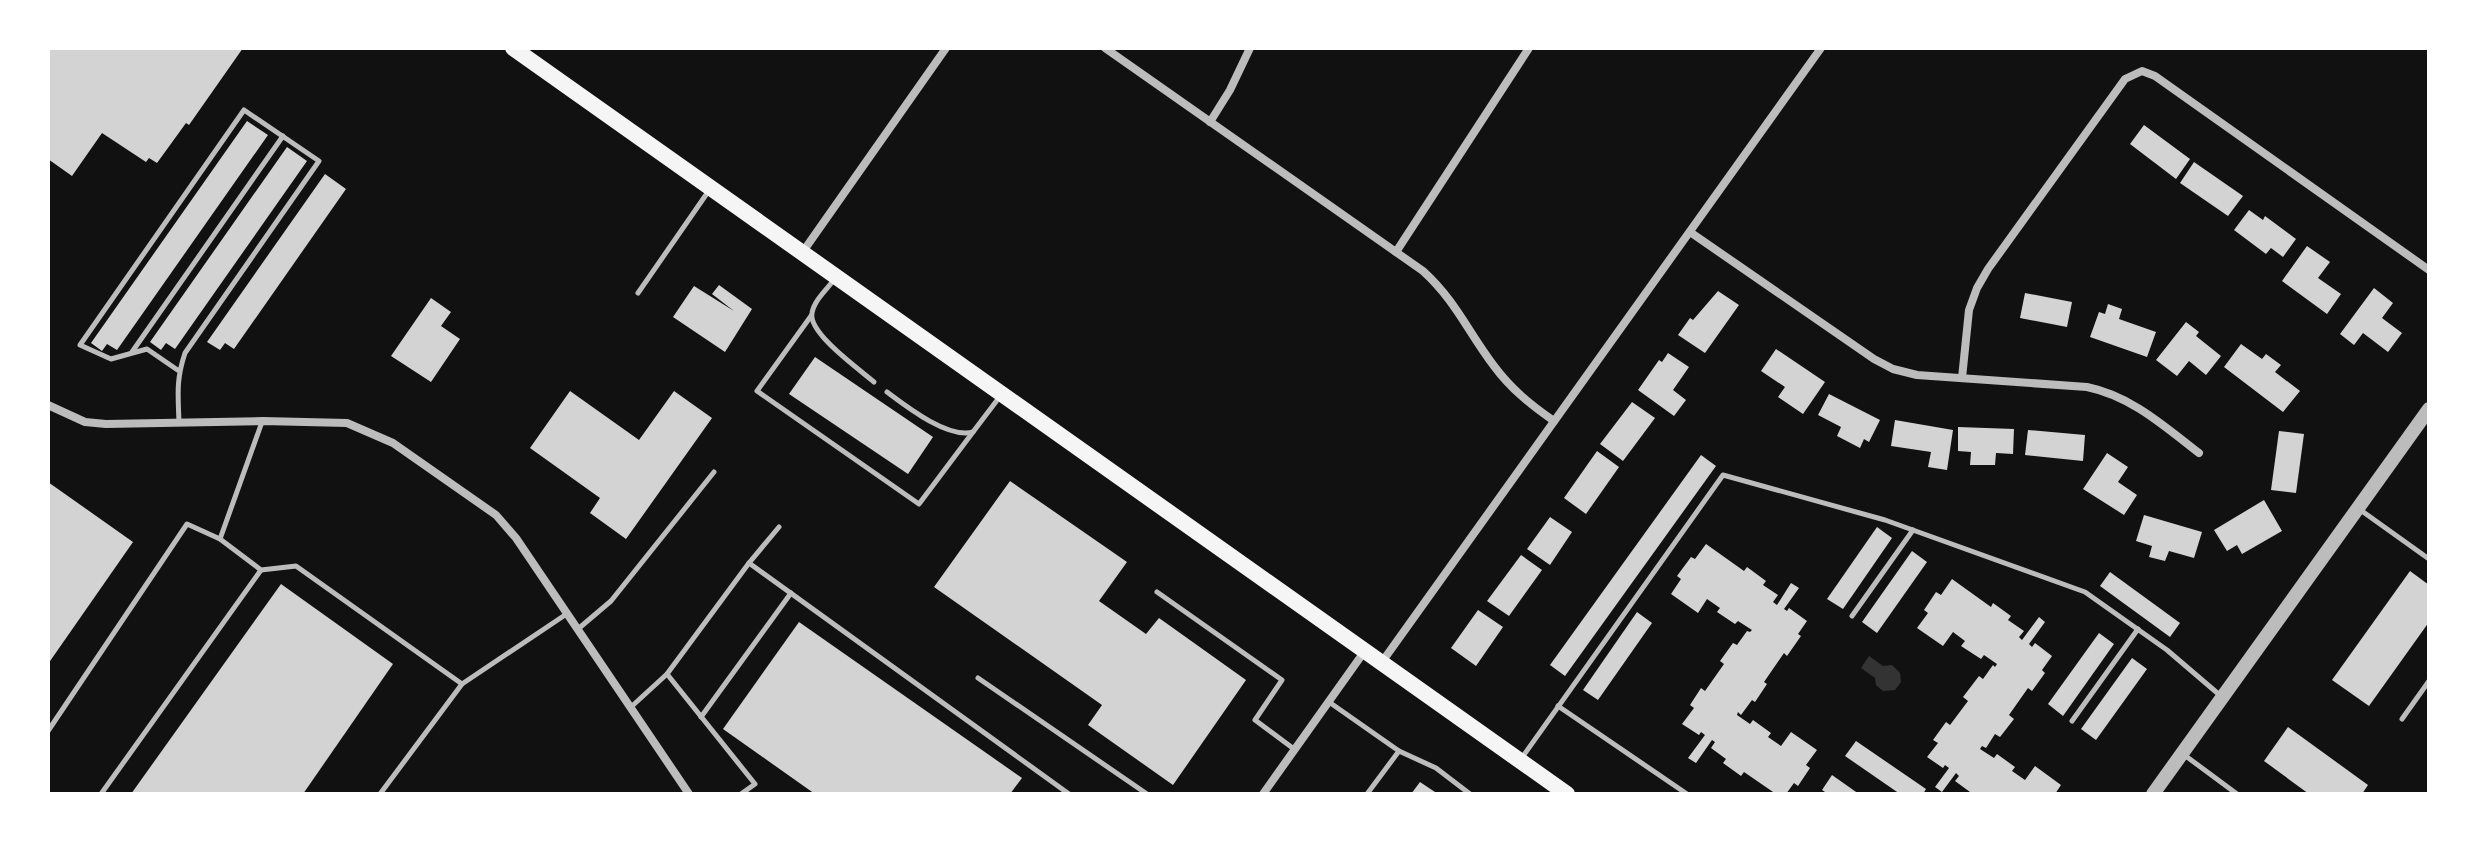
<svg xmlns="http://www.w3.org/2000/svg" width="2477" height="842" font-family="'Sofia Sans Condensed',sans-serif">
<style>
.water{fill:#333}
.building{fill:#d3d3d3}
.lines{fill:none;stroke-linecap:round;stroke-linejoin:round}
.service{stroke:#bcbcbc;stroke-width:5}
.minor{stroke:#bcbcbc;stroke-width:8}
.tertiary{stroke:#bcbcbc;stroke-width:14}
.secondary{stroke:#f5f5f5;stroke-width:16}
</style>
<rect width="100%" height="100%" fill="#111"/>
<!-- water -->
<polygon class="water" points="1869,656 1883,666 1892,665 1900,673 1901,682 1895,690 1883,691 1876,685 1875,678 1861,668"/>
<!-- building -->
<g class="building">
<polygon points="48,48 243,48 189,125 186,123 157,163 149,158 146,162 102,133 72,176 48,159"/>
<polygon points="247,121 268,135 117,350 107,344 102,351 91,343"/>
<polygon points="2144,125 2190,159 2176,179 2130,144"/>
<polygon points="287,147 307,161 175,349 166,343 161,350 150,342"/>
<polygon points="2194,162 2243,196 2228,216 2180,183"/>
<polygon points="325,174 346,189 234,349 225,343 220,350 207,342"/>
<polygon points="2249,210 2263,220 2265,216 2296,239 2283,257 2271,248 2266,254 2234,230"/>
<polygon points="2307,246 2330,262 2318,278 2341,294 2327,314 2282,281"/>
<polygon points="719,285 752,309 725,352 673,317 694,286 734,311 712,294"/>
<polygon points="2374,288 2393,303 2382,318 2402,333 2388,352 2363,333 2354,345 2340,334"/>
<polygon points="1718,291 1739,305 1705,353 1678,335 1690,318 1693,320"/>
<polygon points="2025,293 2072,302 2067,327 2020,318"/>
<polygon points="431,298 451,312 441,326 460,339 431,382 391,356"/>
<polygon points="2108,304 2122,309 2119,319 2156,332 2147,357 2090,337 2099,312 2105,314"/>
<polygon points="2186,322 2199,332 2196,336 2221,356 2206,375 2189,361 2177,376 2156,360"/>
<polygon points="2241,344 2262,359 2266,354 2281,365 2275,372 2300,391 2283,412 2224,367"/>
<polygon points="1776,349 1825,382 1803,414 1778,397 1785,387 1761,371"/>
<polygon points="1668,353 1689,367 1673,390 1686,400 1674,416 1638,390 1659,360 1662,362"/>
<polygon points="815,357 933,437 908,474 789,394"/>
<polygon points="570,391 639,440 674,391 712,418 626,539 590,513 600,498 530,448"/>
<polygon points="1829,394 1880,420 1869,442 1864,439 1860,448 1837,436 1841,427 1818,415"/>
<polygon points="1632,402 1655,418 1623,461 1600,444"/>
<polygon points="1895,420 1953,430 1947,470 1928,467 1931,452 1891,446"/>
<polygon points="1958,427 2014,429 2013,454 1996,453 1995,465 1970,465 1971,452 1958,451"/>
<polygon points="2028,430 2085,435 2083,461 2025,455"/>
<polygon points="2279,431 2304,434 2296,493 2271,490"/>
<polygon points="1597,451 1619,467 1586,514 1564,498"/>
<polygon points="2107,453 2128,467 2118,482 2137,495 2124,515 2083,489"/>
<polygon points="1701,455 1716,466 1565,676 1550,665"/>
<polygon points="1010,481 1127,562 1099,601 1146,634 1159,618 1246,680 1173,785 1088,725 1102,705 934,587"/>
<polygon points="48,482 133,542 48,664"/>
<polygon points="2264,500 2282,531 2242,554 2237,545 2227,551 2214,530"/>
<polygon points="2144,515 2202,532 2194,558 2169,551 2165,561 2149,557 2152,546 2136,541"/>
<polygon points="1550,517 1572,532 1550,565 1527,549"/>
<polygon points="1877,527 1892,538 1843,609 1827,599"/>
<polygon points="1706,544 1744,571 1747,567 1766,581 1763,585 1778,595 1773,602 1777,605 1791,583 1799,588 1784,609 1787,611 1789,608 1807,621 1798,634 1801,636 1787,656 1784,653 1764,682 1767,684 1755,702 1752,700 1741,715 1738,712 1737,715 1750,724 1753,720 1771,733 1768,737 1781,746 1791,732 1817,750 1806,765 1810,768 1798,786 1794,783 1786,794 1776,794 1744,772 1741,776 1723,763 1726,759 1711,748 1715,742 1712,740 1696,763 1688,758 1705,735 1701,732 1699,735 1682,724 1694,708 1690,705 1701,688 1705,691 1724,664 1720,661 1733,643 1737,645 1747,631 1750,632 1752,630 1738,621 1735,624 1717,612 1720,608 1707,599 1698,613 1671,594 1681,579 1677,576 1691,557 1695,559"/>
<polygon points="1912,551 1927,562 1877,633 1862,622"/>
<polygon points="1521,555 1542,570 1509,616 1487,601"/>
<polygon points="2410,571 2429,585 2429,622 2369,706 2332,680"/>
<polygon points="2110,572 2180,623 2170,637 2100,586"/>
<polygon points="1952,579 1991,607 1993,603 2011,616 2008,620 2024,631 2019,637 2022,640 2039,617 2045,622 2029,644 2032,647 2035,643 2052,656 2042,670 2045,673 2032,691 2028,688 2009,715 2014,719 2000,737 1995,734 1986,748 1982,746 1980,749 1994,758 1997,754 2015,767 2012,771 2025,780 2035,766 2061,785 2055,794 1969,794 1970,792 1955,781 1959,776 1956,773 1942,792 1935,787 1949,768 1945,765 1943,768 1927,757 1938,743 1933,740 1946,722 1950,725 1968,701 1963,697 1979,676 1983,679 1993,665 1995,667 1997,664 1984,655 1981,659 1961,646 1965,641 1953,632 1943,646 1917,628 1928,613 1924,610 1936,592 1941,595"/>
<polygon points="281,584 393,664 303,794 131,794"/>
<polygon points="1478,610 1503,627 1476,666 1451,648"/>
<polygon points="1637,612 1652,623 1598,700 1583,690"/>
<polygon points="799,622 1022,778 1010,794 815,794 723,729"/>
<polygon points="2099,633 2114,644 2063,716 2048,704"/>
<polygon points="2132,658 2147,669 2096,740 2081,729"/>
<polygon points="2288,727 2368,785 2362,794 2309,794 2264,761"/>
<polygon points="1856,741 1926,789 1923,794 1900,794 1845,756"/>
<polygon points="1832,775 1859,794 1828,794 1822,790"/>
<polygon points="1420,782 1438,794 1411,794"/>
</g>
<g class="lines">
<!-- service -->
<g class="service">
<path d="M 833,281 C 826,290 814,301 812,313 C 808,333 859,369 874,382"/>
<polyline points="638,293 710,189"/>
<polyline points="811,316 757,391 919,504 973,432"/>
<polyline points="132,352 283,136"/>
<path d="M 179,371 L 147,349 L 111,359 L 80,345 L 244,110 L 319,161 L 185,353 C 176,380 178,394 179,422"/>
<path d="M 887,392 C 907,407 948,439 973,432 L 1001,395"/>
<polyline points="2359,509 2429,559"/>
<polyline points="749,563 1069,794"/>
<polyline points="261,570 296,566 462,684 568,613"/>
<polyline points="1157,592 1282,680 1255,720 1294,749"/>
<polyline points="1852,616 1913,530"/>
<polyline points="578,629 611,601 714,472"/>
<polyline points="667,674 755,784 741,794"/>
<polyline points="978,678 1147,794"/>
<polyline points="1329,702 1399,751 1367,794"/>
<polyline points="1558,706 1687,794"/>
<polyline points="631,707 667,674 749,563 779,527"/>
<polyline points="701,717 791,593"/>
<polyline points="2402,719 2429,681"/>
<polyline points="2072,721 2138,629"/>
<polyline points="48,731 187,524 220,539 262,422"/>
<polyline points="1399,751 1436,768 1470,794"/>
<polyline points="2183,754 2237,794"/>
<polyline points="1521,759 1723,475 1885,520 2085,592 2167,650 2222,697"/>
<polyline points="101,794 261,570 220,539"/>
<polyline points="380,794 462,684"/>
</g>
<!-- minor -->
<g class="minor">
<path d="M 1105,48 L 1423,271 C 1456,301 1468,332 1494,366 C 1511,389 1531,405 1554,421"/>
<polyline points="1210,122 1230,90 1250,48"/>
<path d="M 1690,232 L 1874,359 L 1893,369 L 1917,375 L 2087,387 C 2131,396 2164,426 2199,453"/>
<polyline points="1396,252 1529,48"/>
<polyline points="802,253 946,48"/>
<polyline points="1962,378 1969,310 1977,288 1988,269 2125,79 2142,71 2155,76 2429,270"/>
<polyline points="48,405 85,422 106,424 263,421 347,423 393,443 496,515 516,538 689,794"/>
<polyline points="1382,662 1821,48"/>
<polyline points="1263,794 1364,652"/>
</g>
<!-- tertiary -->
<polyline class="tertiary" points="2153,794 2429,409"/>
<!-- secondary -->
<polyline class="secondary" points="513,48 1567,794"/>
</g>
<!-- border -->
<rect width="2477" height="842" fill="none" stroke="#ffffff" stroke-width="100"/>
</svg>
